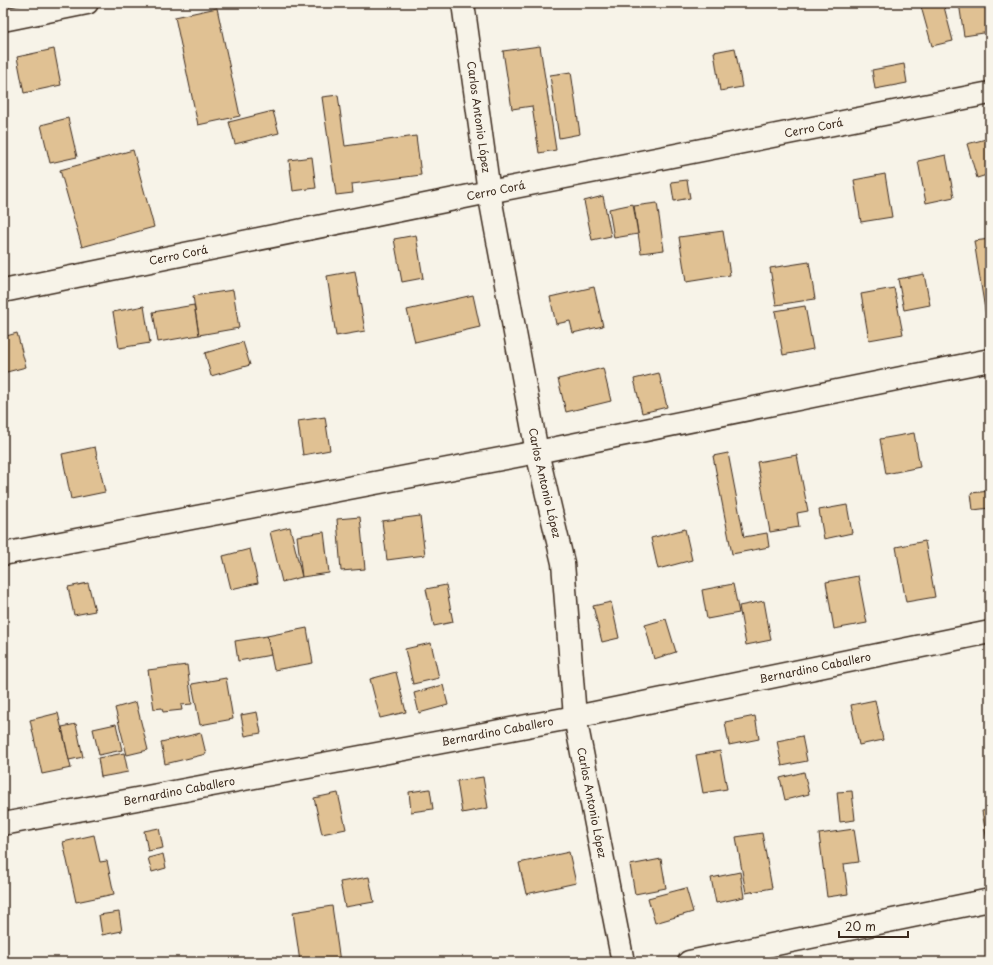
<svg xmlns="http://www.w3.org/2000/svg" width="993" height="965" font-family="'Playpen Sans',sans-serif">
<style>
.building{fill:#e0c193;stroke:#3b2a1e}
.lines{fill:none;stroke-linecap:round;stroke-linejoin:round}
.minor-casing{stroke:#3b2a1e;stroke-width:25}
.tertiary-casing{stroke:#3b2a1e;stroke-width:25}
.minor{stroke:#f7f3e8;stroke-width:22}
.tertiary{stroke:#f7f3e8;stroke-width:22}
.labels{text-anchor:middle;stroke-width:3;stroke-linejoin:round;paint-order:stroke}
.street-label{font-size:11px;fill:#3b2a1e;stroke:#f7f3e8}
</style>
<rect width="100%" height="100%" fill="#f7f3e8"/>
<filter id="ink" filterUnits="userSpaceOnUse"><feTurbulence type="fractalNoise" baseFrequency=".025" numOctaves="2"/><feDisplacementMap in="SourceGraphic" scale="8" xChannelSelector="R" yChannelSelector="G"/><feConvolveMatrix kernelMatrix="1 2 1 2 8 2 1 2 1" color-interpolation-filters="sRGB"/></filter>
<g filter="url(#ink)">
<!-- building -->
<g class="building">
<polygon points="920,3 943,3 953,41 932,46"/>
<polygon points="959,3 988,3 990,13 990,32 964,36"/>
<polygon points="217,8 240,116 198,125 175,17"/>
<polygon points="540,46 556,150 539,153 532,106 512,109 503,51"/>
<polygon points="735,48 742,87 720,91 714,52"/>
<polygon points="54,49 61,85 24,93 17,57"/>
<polygon points="904,64 907,83 875,89 872,70"/>
<polygon points="571,72 580,134 559,138 550,75"/>
<polygon points="338,95 345,146 416,136 421,175 352,184 353,193 336,195 322,97"/>
<polygon points="273,111 279,133 235,144 229,122"/>
<polygon points="68,118 77,157 50,163 41,125"/>
<polygon points="990,138 990,174 977,178 967,144"/>
<polygon points="133,150 154,227 82,247 60,170"/>
<polygon points="946,155 954,197 926,203 918,161"/>
<polygon points="312,157 316,188 293,191 289,160"/>
<polygon points="885,174 892,217 861,222 854,180"/>
<polygon points="687,180 690,198 674,201 671,182"/>
<polygon points="603,196 611,236 592,240 584,201"/>
<polygon points="657,203 664,250 641,253 634,206"/>
<polygon points="633,204 638,234 614,238 609,209"/>
<polygon points="723,231 730,275 686,282 679,237"/>
<polygon points="416,235 423,278 402,282 394,239"/>
<polygon points="990,239 990,341 974,241"/>
<polygon points="809,262 815,299 776,305 770,268"/>
<polygon points="355,271 365,331 336,336 327,276"/>
<polygon points="924,274 930,305 904,310 898,279"/>
<polygon points="594,287 603,326 573,333 570,321 556,324 550,297"/>
<polygon points="894,288 903,334 869,340 861,294"/>
<polygon points="233,290 239,328 199,335 193,296"/>
<polygon points="473,295 480,327 415,342 407,310"/>
<polygon points="194,305 199,335 158,342 153,312"/>
<polygon points="144,306 150,343 119,348 113,312"/>
<polygon points="805,306 813,349 783,355 775,311"/>
<polygon points="17,333 26,367 3,373 3,337"/>
<polygon points="243,342 250,365 211,376 205,353"/>
<polygon points="603,368 611,401 566,412 558,379"/>
<polygon points="659,373 667,407 642,413 634,379"/>
<polygon points="325,417 330,450 303,455 298,421"/>
<polygon points="914,433 920,467 886,474 880,439"/>
<polygon points="95,447 105,492 71,499 62,454"/>
<polygon points="728,453 744,537 767,533 769,547 732,554 713,456"/>
<polygon points="797,455 808,511 797,513 799,527 770,532 757,462"/>
<polygon points="990,491 990,508 973,510 971,493"/>
<polygon points="847,505 852,533 824,539 819,510"/>
<polygon points="420,516 425,555 387,560 382,521"/>
<polygon points="360,517 365,569 341,571 337,519"/>
<polygon points="290,527 302,577 282,582 270,532"/>
<polygon points="685,529 692,560 658,569 651,538"/>
<polygon points="324,532 329,573 302,577 297,536"/>
<polygon points="925,541 935,597 906,602 896,547"/>
<polygon points="250,549 258,583 231,589 223,556"/>
<polygon points="858,576 867,623 834,629 826,582"/>
<polygon points="88,583 95,611 74,615 68,587"/>
<polygon points="733,584 739,613 707,619 702,590"/>
<polygon points="446,585 453,622 434,626 426,589"/>
<polygon points="764,601 771,640 746,645 739,606"/>
<polygon points="611,602 619,638 602,642 593,606"/>
<polygon points="666,619 676,652 654,659 645,625"/>
<polygon points="307,628 313,663 274,670 267,636"/>
<polygon points="267,636 271,655 238,661 235,641"/>
<polygon points="431,643 439,678 413,684 405,649"/>
<polygon points="187,665 192,704 181,705 182,710 163,712 162,708 154,709 148,670"/>
<polygon points="396,672 406,712 380,718 370,679"/>
<polygon points="226,678 233,719 200,725 192,684"/>
<polygon points="443,685 448,705 419,713 414,693"/>
<polygon points="875,700 883,740 859,745 851,705"/>
<polygon points="136,702 148,750 127,755 115,708"/>
<polygon points="257,712 261,733 245,736 241,715"/>
<polygon points="58,713 71,768 42,774 30,720"/>
<polygon points="755,716 759,739 729,745 725,722"/>
<polygon points="76,724 83,757 69,760 62,727"/>
<polygon points="116,724 122,750 99,755 93,729"/>
<polygon points="201,733 206,754 165,764 161,742"/>
<polygon points="802,736 807,761 782,766 777,741"/>
<polygon points="720,751 727,789 703,793 696,755"/>
<polygon points="124,753 128,772 101,777 98,758"/>
<polygon points="804,772 809,794 785,800 780,778"/>
<polygon points="483,777 488,808 462,813 457,781"/>
<polygon points="430,789 433,809 411,812 409,792"/>
<polygon points="852,791 855,820 840,822 837,792"/>
<polygon points="338,793 346,829 322,834 314,798"/>
<polygon points="990,810 990,854 989,854 982,811"/>
<polygon points="159,828 163,848 148,851 144,831"/>
<polygon points="854,829 859,862 844,864 848,894 827,897 819,834"/>
<polygon points="762,833 772,888 746,893 736,837"/>
<polygon points="94,835 100,862 107,861 114,894 76,902 63,842"/>
<polygon points="569,852 576,883 526,894 519,863"/>
<polygon points="163,854 166,868 152,872 148,858"/>
<polygon points="661,859 666,888 635,894 630,865"/>
<polygon points="740,872 744,897 716,903 711,878"/>
<polygon points="369,877 374,902 345,907 340,882"/>
<polygon points="686,888 693,912 655,923 648,898"/>
<polygon points="332,906 340,962 300,962 293,912"/>
<polygon points="119,912 122,931 102,935 99,915"/>
<polygon points="799,959 799,962 772,962"/>
</g>
<g class="lines">
<!-- minor casing -->
<g class="minor-casing">
<g id="minor">
<path id="s1" d="M 463,3 L 489,192 L 537,452 L 563,563 L 575,717 L 623,962"/>
<polyline points="3,20 87,3"/>
<path id="s2" d="M 3,291 L 489,192 L 990,93"/>
<polyline points="3,554 537,452 990,360"/>
<path id="s3" d="M 3,824 L 575,717 L 990,632"/>
</g>
</g>
<!-- tertiary casing -->
<g class="tertiary-casing">
<polyline id="tertiary" points="689,962 990,900"/>
</g>
<!-- minor -->
<use href="#minor" class="minor"/>
<!-- tertiary -->
<use href="#tertiary" class="tertiary"/>
</g>
</g>
<g class="labels">
<!-- street labels -->
<g class="street-label">
<text dy="4" stroke="none"><textPath href="#s1" startOffset="115">Carlos Antonio López</textPath></text>
<text dy="4" stroke="none"><textPath href="#s2" startOffset="827">Cerro Corá</textPath></text>
<text dy="4" stroke="none"><textPath href="#s2" startOffset="503">Cerro Corá</textPath></text>
<text dy="4" stroke="none"><textPath href="#s2" startOffset="179">Cerro Corá</textPath></text>
<text dy="4" stroke="none"><textPath href="#s1" startOffset="487">Carlos Antonio López</textPath></text>
<text dy="4" stroke="none"><textPath href="#s3" startOffset="827">Bernardino Caballero</textPath></text>
<text dy="4" stroke="none"><textPath href="#s3" startOffset="503">Bernardino Caballero</textPath></text>
<text dy="4" stroke="none"><textPath href="#s3" startOffset="179">Bernardino Caballero</textPath></text>
<text dy="4" stroke="none"><textPath href="#s1" startOffset="811">Carlos Antonio López</textPath></text>
</g>
</g>
<!-- margin -->
<rect width="993" height="965" fill="none" stroke="#f7f3e8" stroke-width="16"/>
<rect x="8" y="8" width="977" height="949" fill="none" stroke="#3b2a1e" stroke-width="1.5" filter="url(#ink)"/>
<!-- scale -->
<path d="M839 931v6h69v-6" fill="none" stroke="#3b2a1e" stroke-width="2"/>
<text x="845" y="931" font-size="12" fill="#3b2a1e" stroke="#f7f3e8" stroke-width="3" paint-order="stroke">20 m</text>
</svg>
